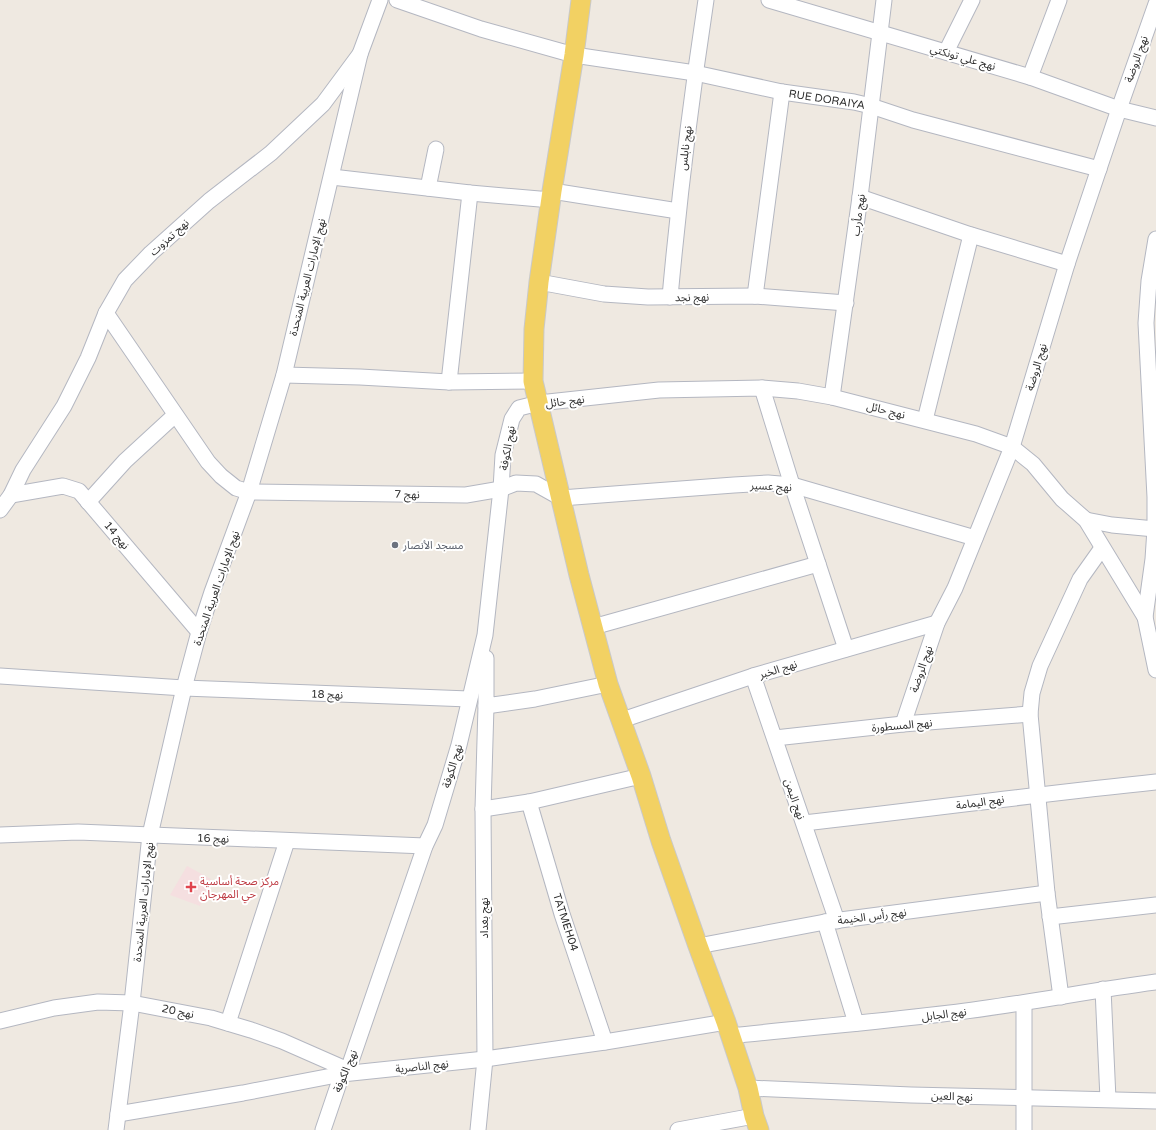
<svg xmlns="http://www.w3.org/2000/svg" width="1156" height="1130" font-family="'Varela Round','Noto Sans Arabic',sans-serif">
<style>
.medical{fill:#f5dfe0}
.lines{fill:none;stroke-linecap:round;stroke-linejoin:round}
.minor-casing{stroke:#b4b7c1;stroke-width:17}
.major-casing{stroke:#c9c9c9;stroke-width:21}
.minor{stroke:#fff;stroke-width:15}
.major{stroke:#f2d163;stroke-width:19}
.worship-dot{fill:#6b7280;stroke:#fff;stroke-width:1.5}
.health-dot{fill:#e0444e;stroke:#fff;stroke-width:1.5}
.labels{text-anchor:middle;stroke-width:4;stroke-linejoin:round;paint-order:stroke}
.street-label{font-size:11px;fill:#2e2e2e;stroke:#fff}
.worship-label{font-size:11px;fill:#5b616d;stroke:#fff;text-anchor:start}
.health-label{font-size:11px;fill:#be3a42;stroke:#fff;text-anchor:start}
</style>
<rect width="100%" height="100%" fill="#efe9e1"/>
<!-- medical -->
<polygon class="medical" points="187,866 211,879 200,906 170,895"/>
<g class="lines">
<!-- minor casing -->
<g class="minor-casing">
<g id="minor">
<polyline points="397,0 481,29 574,55 695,73 782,92 854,102 871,106 913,120 1099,169"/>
<polyline points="769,0 1030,77 1119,109 1156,118"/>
<polyline points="946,52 972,0"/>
<polyline points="1030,77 1059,0"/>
<polyline points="332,177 470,193 551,200"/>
<polyline points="428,188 436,149"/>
<polyline points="552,191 678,211"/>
<polyline points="860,197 971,235 1067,264"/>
<polyline points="1156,239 1149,281 1146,323 1155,497 1155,529 1153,559 1145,617 1156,670"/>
<polyline points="539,282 604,294 648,297 755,296 846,303"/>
<polyline points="755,296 782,92"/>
<path d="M 670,297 C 679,198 691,99 706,0"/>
<polyline points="106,313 208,462 221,476 236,488 249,492 466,495 501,489 516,483 536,484 561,498 734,485 768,483 792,485 975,538"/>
<polyline points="284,375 360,377 449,382 533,381"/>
<polyline points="449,382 470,193"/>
<polyline points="762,388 792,485 846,649"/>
<polyline points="832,397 860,197 884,0"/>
<polyline points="925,420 971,235"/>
<polyline points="11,495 63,486 79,491 199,632"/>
<polyline points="88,502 125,461 175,415"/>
<polyline points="0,510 11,495 23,470 64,406 88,358 106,313 125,280 151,253 209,201 271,153 323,104 360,54 380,0"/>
<polyline points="1086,520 1112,525 1155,529"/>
<polyline points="593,627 818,564"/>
<polyline points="486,658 486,706 535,699 608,684"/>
<polyline points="0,676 184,688 469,699"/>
<polyline points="753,676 837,921"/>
<polyline points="622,720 753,676 937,623"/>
<polyline points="903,724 937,623 955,588 1012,447 1067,264 1119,109 1156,4"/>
<polyline points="775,738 903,724 1030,714"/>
<polyline points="529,802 562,914 605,1042"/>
<polyline points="483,809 529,802 641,776"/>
<path d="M 804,823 C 921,810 1039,794 1156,782"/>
<polyline points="0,835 78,832 425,846"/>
<polyline points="1050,917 1156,905"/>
<polyline points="825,922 856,1023"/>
<polyline points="698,946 825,922 1047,893"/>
<polyline points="1103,989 1108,1099"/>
<polyline points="1061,997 1047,893 1030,714 1032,693 1040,666 1080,579 1102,548"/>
<polyline points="1024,1003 1024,1130"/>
<polyline points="0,1021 54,1008 98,1002 132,1003 211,1018 251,1030 282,1041 348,1070"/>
<polyline points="228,1023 287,841"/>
<path d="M 730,1036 C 804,1028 877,1022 950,1013 C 1019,1005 1087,991 1156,982"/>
<polyline points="748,1088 911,1095 1156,1101"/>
<polyline points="118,1114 243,1093 342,1074 485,1059 605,1042 726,1022"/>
<polyline points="116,1130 132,1003 150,835 184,688 199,632 212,592 249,492 284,375 360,54"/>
<polyline points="323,1130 342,1074 348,1070 425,846 435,825 459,745 485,635 501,489 503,455 512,419 519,408 539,403 659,390 762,388 798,391 832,397 976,434 1012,447 1033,464 1062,499 1086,520 1145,617"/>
<polyline points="478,1130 485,1059 483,809 486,706"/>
<polyline points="678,1130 754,1116"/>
</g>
</g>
<!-- major casing -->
<g class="major-casing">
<polyline id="major" points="581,0 574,55 552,191 539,282 534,329 533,381 579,575 608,684 641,776 661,841 698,946 726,1022 748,1088 754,1116 759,1130"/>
</g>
<!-- minor -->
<use href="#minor" class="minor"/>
<!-- major -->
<use href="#major" class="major"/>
</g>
<!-- markers -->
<circle class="worship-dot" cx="395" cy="545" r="4"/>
<path class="health-dot" d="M189 881h4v4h4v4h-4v4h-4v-4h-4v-4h4z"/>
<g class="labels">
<!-- street labels -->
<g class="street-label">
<text transform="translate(963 57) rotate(16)" y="4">نهج علي تونكتي</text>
<text transform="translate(1136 59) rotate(-70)" y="4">نهج الروضة</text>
<text transform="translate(827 99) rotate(9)" y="4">RUE DORAIYA</text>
<text transform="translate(685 148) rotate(-83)" y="4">نهج نابلس</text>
<text transform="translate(858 215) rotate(-82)" y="4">نهج مأرب</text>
<text transform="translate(169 237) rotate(-42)" y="4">نهج تمزوت</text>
<text transform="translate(307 277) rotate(-76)" y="4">نهج الإمارات العربية المتحدة</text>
<text transform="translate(692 297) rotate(-1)" y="4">نهج نجد</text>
<text transform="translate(1036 367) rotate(-73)" y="4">نهج الروضة</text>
<text transform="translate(565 401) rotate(-7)" y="4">نهج حائل</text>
<text transform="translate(886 410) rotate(14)" y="4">نهج حائل</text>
<text transform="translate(507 448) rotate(-80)" y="4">نهج الكوفة</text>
<text transform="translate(771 486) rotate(3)" y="4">نهج عسير</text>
<text transform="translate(407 494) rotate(1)" y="4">نهج 7</text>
<text transform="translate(117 535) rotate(50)" y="4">نهج 14</text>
<text transform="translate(216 588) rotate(-71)" y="4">نهج الإمارات العربية المتحدة</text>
<text transform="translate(778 669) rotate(-17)" y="4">نهج الخبر</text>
<text transform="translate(921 669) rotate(-71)" y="4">نهج الروضة</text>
<text transform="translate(327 694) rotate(2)" y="4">نهج 18</text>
<text transform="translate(902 725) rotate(-5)" y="4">نهج المسطورة</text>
<text transform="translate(452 766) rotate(-73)" y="4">نهج الكوفة</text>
<text transform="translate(795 799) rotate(71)" y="4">نهج اليمن</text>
<text transform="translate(980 802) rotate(-8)" y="4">نهج اليمامة</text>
<text transform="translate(213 838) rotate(2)" y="4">نهج 16</text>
<text transform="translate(143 902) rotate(-84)" y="4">نهج الإمارات العربية المتحدة</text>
<text transform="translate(872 916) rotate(-7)" y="4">نهج رأس الخيمة</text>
<text transform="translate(484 918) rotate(-90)" y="4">نهج بغداد</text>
<text transform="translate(566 922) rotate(72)" y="4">TATMEH04</text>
<text transform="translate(178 1011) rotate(11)" y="4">نهج 20</text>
<text transform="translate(944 1014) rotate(-7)" y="4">نهج الجابل</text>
<text transform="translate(422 1066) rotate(-6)" y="4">نهج الناصرية</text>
<text transform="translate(345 1071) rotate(-67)" y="4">نهج الكوفة</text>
<text transform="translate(952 1096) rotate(2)" y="4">نهج العين</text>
</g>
<!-- worship labels -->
<g class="worship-label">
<text x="403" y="549">مسجد الأنصار</text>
</g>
<!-- health labels -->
<g class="health-label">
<text x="200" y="885">مركز صحة أساسية<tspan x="200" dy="13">حي المهرجان</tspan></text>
</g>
</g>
</svg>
